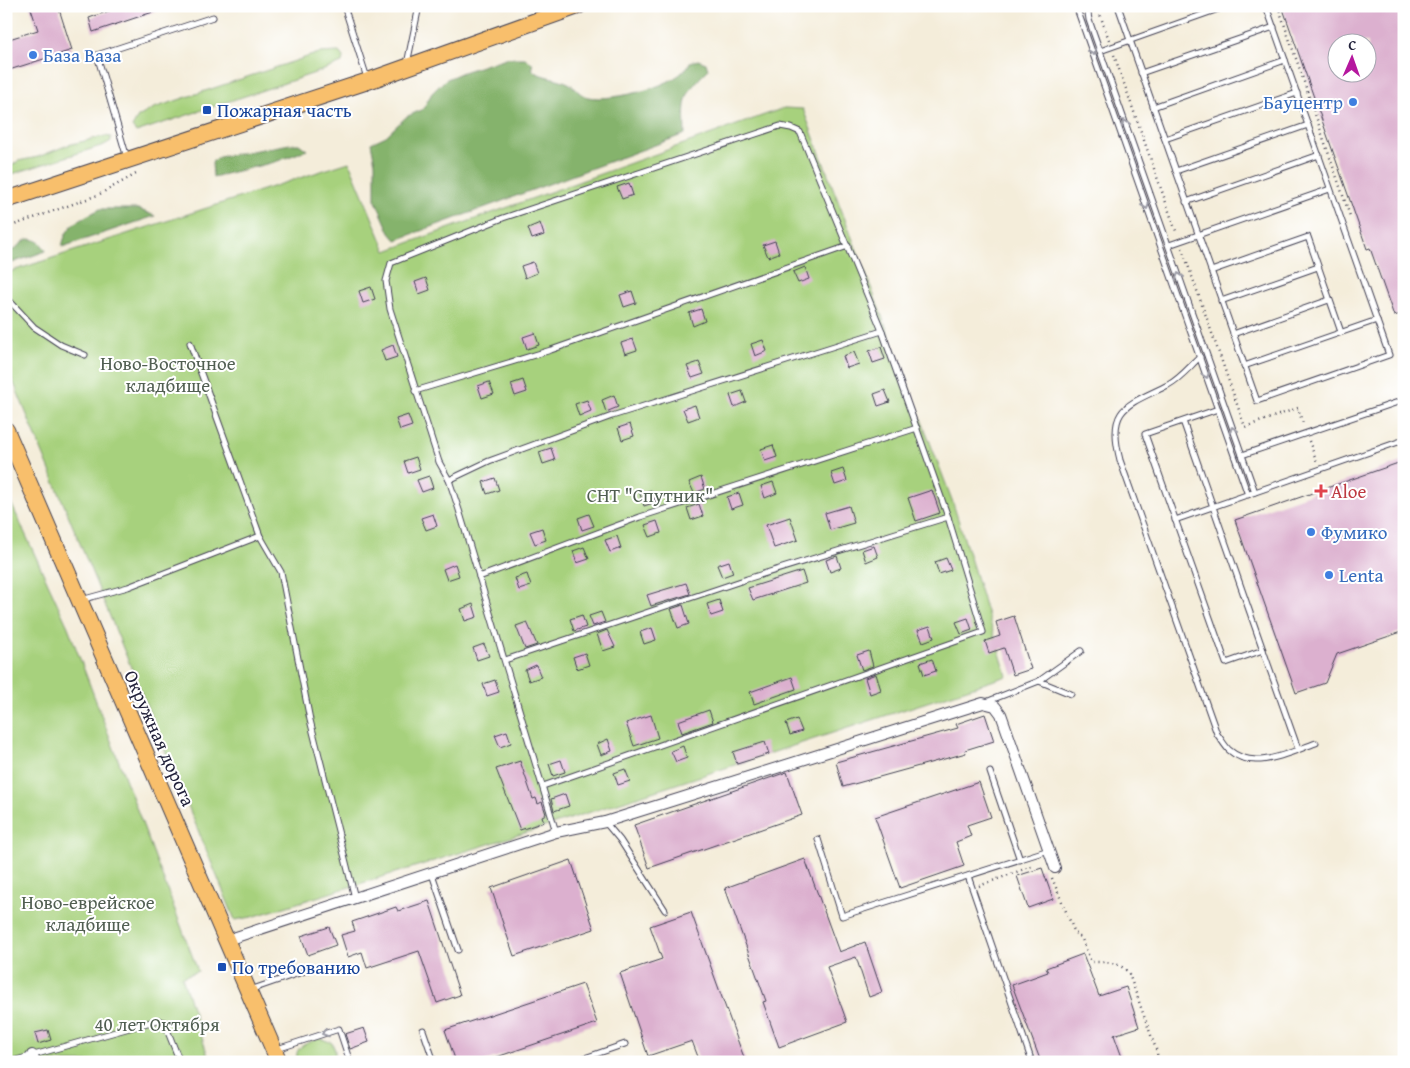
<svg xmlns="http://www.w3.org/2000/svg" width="1410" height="1068" font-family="'Gentium Book Plus',serif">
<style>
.green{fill:#a7d17d;stroke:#647a5c}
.forest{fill:#85b36c;stroke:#546a54}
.building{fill:#dcb0cf;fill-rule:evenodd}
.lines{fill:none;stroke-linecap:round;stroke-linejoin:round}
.service-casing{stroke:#424053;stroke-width:7}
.minor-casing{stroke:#424053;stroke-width:12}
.primary-casing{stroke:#424053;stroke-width:18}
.path{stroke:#424053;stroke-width:2.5;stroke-dasharray:1 4;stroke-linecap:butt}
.service{stroke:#fff;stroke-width:5}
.minor{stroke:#fff;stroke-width:10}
.primary{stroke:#f8bf6c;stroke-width:16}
.oneway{stroke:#9c9ca7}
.shop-dot{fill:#3f7fe0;stroke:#fff;stroke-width:2}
.transit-dot{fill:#1a4fb4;stroke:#fff;stroke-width:2}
.health-dot{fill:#e0444e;stroke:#fff;stroke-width:2}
.labels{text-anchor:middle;stroke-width:4;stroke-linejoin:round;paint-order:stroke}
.shop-label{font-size:19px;fill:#366cbe;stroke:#fff;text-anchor:start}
.transit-label{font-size:19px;fill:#164399;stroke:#fff;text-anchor:start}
.park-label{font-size:19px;fill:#515f52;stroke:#fff}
.health-label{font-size:19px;fill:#be3a42;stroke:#fff;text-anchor:start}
.street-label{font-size:19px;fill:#22223b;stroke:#fff}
</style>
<rect width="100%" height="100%" fill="#fff"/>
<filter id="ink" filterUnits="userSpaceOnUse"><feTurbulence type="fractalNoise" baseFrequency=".02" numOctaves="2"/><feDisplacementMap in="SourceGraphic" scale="10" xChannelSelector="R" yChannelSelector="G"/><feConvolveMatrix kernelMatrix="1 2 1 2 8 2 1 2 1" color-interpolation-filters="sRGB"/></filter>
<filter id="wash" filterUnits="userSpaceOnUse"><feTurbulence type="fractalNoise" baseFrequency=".0096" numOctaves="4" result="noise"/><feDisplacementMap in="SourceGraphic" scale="20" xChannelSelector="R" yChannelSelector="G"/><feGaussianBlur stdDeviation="1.12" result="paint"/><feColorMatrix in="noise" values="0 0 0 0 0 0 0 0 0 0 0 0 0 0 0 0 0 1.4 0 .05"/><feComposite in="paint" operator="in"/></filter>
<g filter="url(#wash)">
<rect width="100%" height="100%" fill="#f4edda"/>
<!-- green -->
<g class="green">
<polygon points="339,52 343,57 342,63 324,70 136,132 132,127 138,117 154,108 319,53"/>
<polygon points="784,108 803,109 952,500 1007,676 554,824 252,917 235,920 6,364 6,273 349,162 386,251"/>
<polygon points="105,136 111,137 111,141 104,145 6,176 6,170 18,161 38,157 68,145"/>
<polygon points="6,492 68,627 198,971 182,977 210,1062 6,1062"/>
<path d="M 320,1038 L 332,1043 L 335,1050 L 335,1062 L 298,1062 C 292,1046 308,1043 320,1038 Z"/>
</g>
<!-- forest -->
<g class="forest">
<path d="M 506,58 L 525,58 L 532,63 L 533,71 C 544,78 555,77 566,82 C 575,85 578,95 588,97 C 611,102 682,86 690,62 L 698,60 L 706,63 L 708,70 C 682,95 684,100 685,134 L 396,240 L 390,233 L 375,199 L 375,163 L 371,143 L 386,136 L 406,117 L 423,109 L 432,93 L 445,80 L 463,72 Z"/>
<polygon points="290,144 299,144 307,150 275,162 213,177 212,162 219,157"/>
<path d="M 100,209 L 138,209 L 155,216 L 62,247 C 67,222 80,220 100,209 Z"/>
<path d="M 27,239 C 37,239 41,242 46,251 L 6,265 L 6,249 L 13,250 Z"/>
</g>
<g id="blocks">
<!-- building -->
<g class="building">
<polygon points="30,6 58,6 72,50 6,71 6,40 38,30"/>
<polygon points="123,6 164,6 165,8 93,32 89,18"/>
<path d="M 1282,6 L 1404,6 L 1404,313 L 1394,316 L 1370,248 L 1367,249 ZM 1338,42 L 1368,42 L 1368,72 L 1338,72 Z"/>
<polygon points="629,183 633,195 622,199 617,187"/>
<polygon points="540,223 544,235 532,239 528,228"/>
<polygon points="775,241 779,253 768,257 763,245"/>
<polygon points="533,262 537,273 525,278 521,266"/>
<polygon points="805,267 809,279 798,283 793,272"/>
<polygon points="426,278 430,290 419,294 415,282"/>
<polygon points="371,287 375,299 363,303 359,291"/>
<polygon points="632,291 636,303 624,307 620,295"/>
<polygon points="701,309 705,321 693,326 689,313"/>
<polygon points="535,333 539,345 527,349 523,337"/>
<polygon points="633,339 637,350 625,354 621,343"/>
<polygon points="763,340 767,351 755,356 751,344"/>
<polygon points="393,345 397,357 385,361 381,350"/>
<polygon points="881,347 885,359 873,363 869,351"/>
<polygon points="854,352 859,364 847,368 843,356"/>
<polygon points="699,362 704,374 692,378 687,366"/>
<polygon points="523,380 527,392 515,396 511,384"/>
<polygon points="489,382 494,394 482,398 478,386"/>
<polygon points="885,390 890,402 878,406 874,394"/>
<polygon points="742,391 746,402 734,407 730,395"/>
<polygon points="614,395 618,407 606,412 602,400"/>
<polygon points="587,400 591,411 579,416 575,404"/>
<polygon points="695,405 699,417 688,421 683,409"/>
<polygon points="408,415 412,426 400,430 396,419"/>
<polygon points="630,424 634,436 622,440 618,428"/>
<polygon points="773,445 777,457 765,461 761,449"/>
<polygon points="551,448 555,460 543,464 539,452"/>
<polygon points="416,457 420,469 408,473 404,461"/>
<polygon points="1404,461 1404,631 1337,654 1325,683 1296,693 1235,520"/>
<polygon points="843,469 847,481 835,485 831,473"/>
<polygon points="429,476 433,488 422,492 417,480"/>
<polygon points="701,477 705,489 694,493 689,482"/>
<polygon points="495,478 499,490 487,494 483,482"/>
<polygon points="773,482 777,493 765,498 761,486"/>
<polygon points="651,490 656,502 644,506 640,494"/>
<polygon points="932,490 940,513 916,521 908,498"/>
<polygon points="739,493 743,505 731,509 727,497"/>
<polygon points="699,504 703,516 691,520 687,508"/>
<polygon points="849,506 854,523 830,530 825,513"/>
<polygon points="433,514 437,526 426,530 421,518"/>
<polygon points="589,514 594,526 582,530 578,518"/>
<polygon points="790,517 798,540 774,548 766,525"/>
<polygon points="657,521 661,533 650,537 645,525"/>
<polygon points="542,528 546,540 535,544 530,532"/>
<polygon points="617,536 621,548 610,552 605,540"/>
<polygon points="874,546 878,557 866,562 862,550"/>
<polygon points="584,547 589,559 577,563 573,551"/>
<polygon points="837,556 841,568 830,572 826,560"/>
<polygon points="946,558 951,570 939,574 935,562"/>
<polygon points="729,561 733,573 722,577 717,565"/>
<polygon points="455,564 459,576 447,580 443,569"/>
<polygon points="802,571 806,583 753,600 748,588"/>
<polygon points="527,574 531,586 519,590 515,578"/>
<polygon points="686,583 690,594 651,606 647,595"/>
<polygon points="719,600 723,612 711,616 707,604"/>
<polygon points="473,604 477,617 465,621 461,609"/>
<polygon points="683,605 689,624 678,628 671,609"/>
<polygon points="601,612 605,622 593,626 589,616"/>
<polygon points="582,615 586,627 574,631 570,619"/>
<polygon points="1014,616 1031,669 1013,675 1004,648 989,653 985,641 1000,636 996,622"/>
<polygon points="968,618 972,630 961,634 956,622"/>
<polygon points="527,622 537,645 525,649 516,626"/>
<polygon points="930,626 934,638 923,642 918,630"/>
<polygon points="652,628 656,640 644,644 640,632"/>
<polygon points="607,630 615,647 603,651 597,634"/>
<polygon points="484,644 489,656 477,660 473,648"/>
<polygon points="869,651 873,666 862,670 857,655"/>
<polygon points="585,653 589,665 577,669 573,657"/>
<polygon points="932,659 936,671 924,675 920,663"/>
<polygon points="536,665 541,677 529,681 525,670"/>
<polygon points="876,674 881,690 870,694 865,678"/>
<polygon points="792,677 796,689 754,704 750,692"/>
<polygon points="495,680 499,692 487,696 483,684"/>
<polygon points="709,710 713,722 682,733 678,721"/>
<polygon points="985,714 994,741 965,750 966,753 843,787 836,762 958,728 956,724"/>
<polygon points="651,715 658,738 634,746 626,723"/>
<polygon points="797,719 802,731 790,735 786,723"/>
<polygon points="507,731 511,743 500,747 495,735"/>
<polygon points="608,739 612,751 601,755 597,744"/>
<polygon points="765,742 769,754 737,764 733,752"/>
<polygon points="683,746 687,758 676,762 671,751"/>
<polygon points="561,760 565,772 553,776 549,764"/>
<polygon points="520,761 533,799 536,798 538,804 542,802 546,814 542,816 544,822 520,830 496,769"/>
<polygon points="625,769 630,781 618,785 614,773"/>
<polygon points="787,772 802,815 649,868 634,825"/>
<polygon points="979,782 991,817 967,825 971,836 956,842 964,866 900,888 875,817"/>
<polygon points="565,794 569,806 554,811 551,799"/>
<polygon points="805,859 839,952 865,942 882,992 869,997 856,957 827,967 847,1022 779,1047 763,1002 766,1001 725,888"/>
<polygon points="571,860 594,929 514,956 491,888"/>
<polygon points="1042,868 1053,899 1028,908 1017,876"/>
<polygon points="429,901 460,995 437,1003 419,951 367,968 362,952 348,957 341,935 355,931 352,922 396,907 398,911"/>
<polygon points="691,912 740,1047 746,1062 700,1062 692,1041 648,1056 620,973 662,959 650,926"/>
<polygon points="329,927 336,945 308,955 301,936"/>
<polygon points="1083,954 1099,996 1126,987 1139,1027 1114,1035 1122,1057 1109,1062 1083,1062 1082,1059 1074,1062 1041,1062 1012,985 1048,972 1046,968"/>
<polygon points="583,984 597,1023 482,1062 456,1062 445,1030"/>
<polygon points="364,1028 369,1042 350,1049 345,1034"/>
<polygon points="48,1030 51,1040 38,1044 35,1033"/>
</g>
</g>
</g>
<g filter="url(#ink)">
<use href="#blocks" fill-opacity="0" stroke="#424053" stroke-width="1"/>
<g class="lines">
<!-- service casing -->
<g class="service-casing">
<g id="service">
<polyline points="344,6 367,78"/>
<polyline points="1076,6 1248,495"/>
<polyline points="1087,6 1089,20 1255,492"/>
<polyline points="1118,6 1257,401 1389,355 1266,6"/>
<polyline points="6,7 7,6"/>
<polyline points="1100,51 1227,6"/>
<polyline points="407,64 419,6"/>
<polyline points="1141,73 1274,27"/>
<polyline points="1153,107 1285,60"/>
<polyline points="1165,139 1297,93"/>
<polyline points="127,158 97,55 213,17"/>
<polyline points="1176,171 1308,125"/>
<polyline points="1186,202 1319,155"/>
<polyline points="1169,245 1330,189"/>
<polyline points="1211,271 1308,237 1341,332"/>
<polyline points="6,297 34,327 61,345 85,355"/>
<polyline points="1221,301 1318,267"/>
<polyline points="1233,334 1329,300"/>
<polyline points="190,343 260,536 281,572 310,720 355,898"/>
<path d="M 1200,357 C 1190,366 1181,378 1168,385 C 1128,405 1106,407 1120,460 L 1217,734 C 1221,739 1225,746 1229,750 C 1254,772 1290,752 1316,743"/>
<polyline points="1244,366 1377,320"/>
<polyline points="415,391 551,350 848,246"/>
<polyline points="1183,421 1263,650 1226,663 1145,434 1218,409"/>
<polyline points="1242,455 1404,400"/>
<polyline points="449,480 489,461 612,416 882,331"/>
<polyline points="1175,520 1404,440"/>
<polyline points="479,577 640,517 917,428"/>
<polyline points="81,600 128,587 260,536"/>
<polyline points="1263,650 1298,749"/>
<polyline points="505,660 747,579 948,517"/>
<polyline points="1039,681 1071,694"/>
<polyline points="986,702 1039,681 1081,651"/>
<polyline points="990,772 1020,860"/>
<polyline points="543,786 983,632 948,517 882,331 800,132 791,128 780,126 503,218 391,263 386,281 390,309 439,462 449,480 459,510 556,832"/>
<polyline points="605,822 620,840 665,910"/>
<polyline points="818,839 842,916 1049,850"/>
<polyline points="432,874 458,950"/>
<polyline points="968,876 1032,1062"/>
<polyline points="250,990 311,969"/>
<polyline points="423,1030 434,1062"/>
<polyline points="277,1049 339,1029 350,1062"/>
<polyline points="9,1062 158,1020 164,1022 180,1062"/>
<polyline points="573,1062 625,1044"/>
</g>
</g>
<!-- minor casing -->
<g class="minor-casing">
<g id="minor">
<polyline points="227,940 556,832 605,822 983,703 995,706 1001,714 1055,868"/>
<polyline points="32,1055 35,1062"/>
</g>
</g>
<!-- primary casing -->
<g class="primary-casing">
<g id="primary">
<polyline points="6,200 368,81 578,6"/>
<polyline points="6,430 279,1062"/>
</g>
</g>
<!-- path -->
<g class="path">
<polyline points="1097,6 1109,40"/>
<polyline points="1278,6 1350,216"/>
<polyline points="1114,55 1177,234"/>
<polyline points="6,228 98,195 138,173"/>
<polyline points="1182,248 1245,427 1298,408 1303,424"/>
<polyline points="1309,441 1317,462"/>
<path d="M 1052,878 L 1075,933 L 1082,939 L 1091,962 C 1106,962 1120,961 1129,974 L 1157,1052 L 1158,1062"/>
<polyline points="979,886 1035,865"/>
</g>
<!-- service -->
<use href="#service" class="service"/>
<!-- minor -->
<use href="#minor" class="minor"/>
<!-- primary -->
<use href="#primary" class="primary"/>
</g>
<!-- one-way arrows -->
<defs><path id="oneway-chevron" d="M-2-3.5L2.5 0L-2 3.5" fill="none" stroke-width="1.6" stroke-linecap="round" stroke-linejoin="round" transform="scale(1.25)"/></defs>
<g class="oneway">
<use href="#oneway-chevron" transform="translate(1093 52) rotate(71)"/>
<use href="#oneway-chevron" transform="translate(1125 123) rotate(-109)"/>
<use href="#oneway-chevron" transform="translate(1146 206) rotate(71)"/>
<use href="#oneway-chevron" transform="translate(1179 276) rotate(-109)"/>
<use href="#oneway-chevron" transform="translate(1206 375) rotate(71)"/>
<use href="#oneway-chevron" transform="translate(1233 430) rotate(-109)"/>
<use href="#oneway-chevron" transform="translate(325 1033) rotate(161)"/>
</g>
</g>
<!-- markers -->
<g class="shop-dot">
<circle cx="33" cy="55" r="5"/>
<circle cx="1353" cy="102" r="5"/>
<circle cx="1311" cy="532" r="5"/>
<circle cx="1329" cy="575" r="5"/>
</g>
<g class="transit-dot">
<rect x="202" y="105" width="10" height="10" rx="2.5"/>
<rect x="217" y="962" width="10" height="10" rx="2.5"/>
</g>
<path class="health-dot" d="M1318.5 483.5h5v5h5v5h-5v5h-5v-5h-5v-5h5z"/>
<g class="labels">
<!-- shop labels -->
<g class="shop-label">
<text x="43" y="62">База Ваза</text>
<text x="1343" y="109" text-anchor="end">Бауцентр</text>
<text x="1321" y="539">Фумико</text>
<text x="1339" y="582">Lenta</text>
</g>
<!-- transit labels -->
<g class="transit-label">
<text x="217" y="117">Пожарная часть</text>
<text x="232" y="974">По требованию</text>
</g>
<!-- park labels -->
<g class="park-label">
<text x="168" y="370">Ново-Восточное<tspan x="168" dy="22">кладбище</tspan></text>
<text x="650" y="502">СНТ "Спутник"</text>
<text x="88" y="909">Ново-еврейское<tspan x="88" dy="22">кладбище</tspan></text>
<text x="157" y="1031">40 лет Октября</text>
</g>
<!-- health labels -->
<g class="health-label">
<text x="1331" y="498">Aloe</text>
</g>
<!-- street labels -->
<g class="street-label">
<text transform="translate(160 738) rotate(66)" y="7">Окружная дорога</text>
</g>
</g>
<!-- margin -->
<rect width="1410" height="1068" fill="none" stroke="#fff" stroke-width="25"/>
<!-- north arrow -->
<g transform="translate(1352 58) rotate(2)"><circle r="24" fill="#ffffff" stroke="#a7a7b1"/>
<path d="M0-4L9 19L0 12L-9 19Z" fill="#b5179e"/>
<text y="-8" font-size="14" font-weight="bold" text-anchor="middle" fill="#22223b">С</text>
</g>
</svg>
